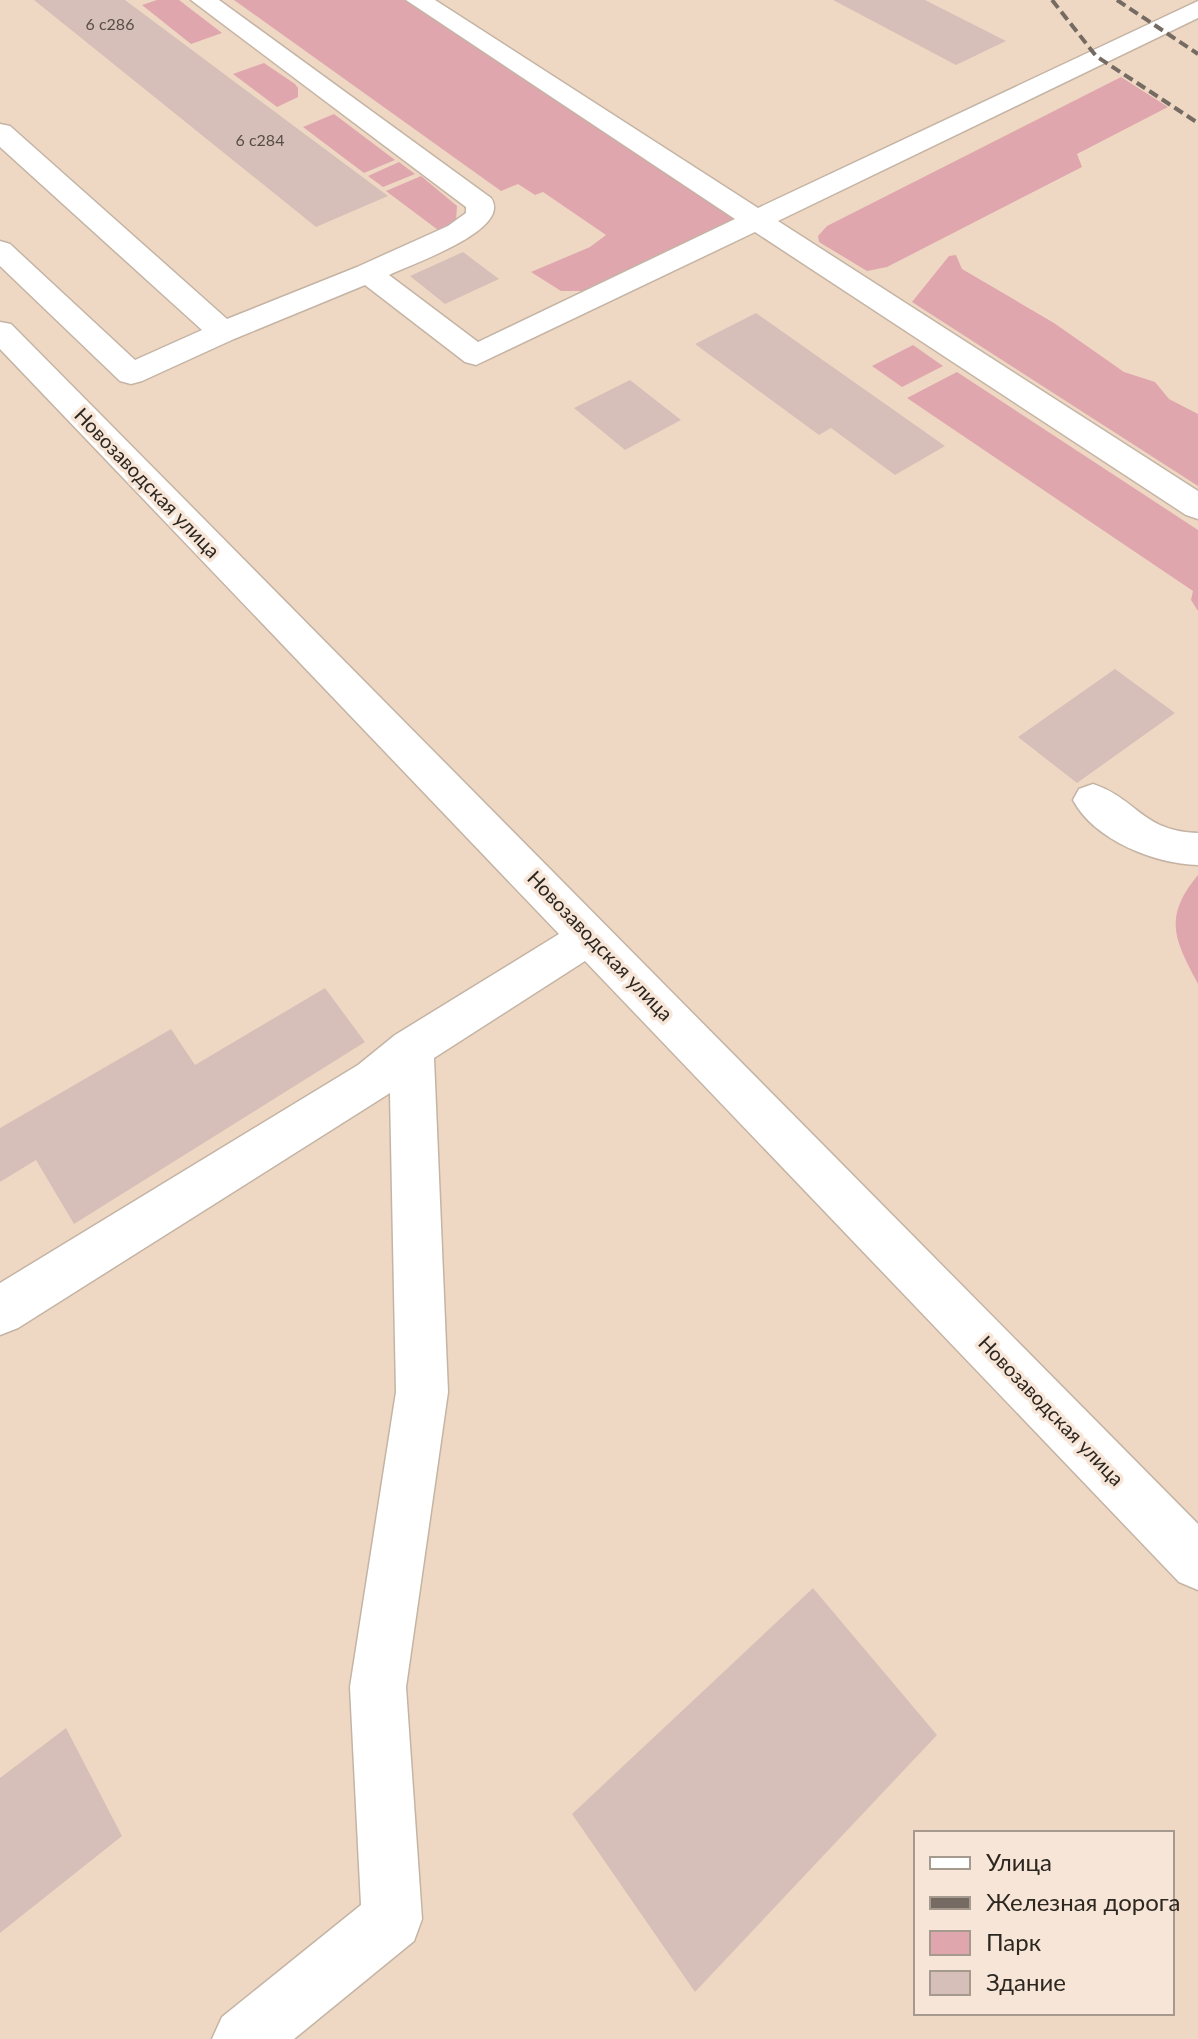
<svg xmlns="http://www.w3.org/2000/svg" width="1198" height="2039" font-family="Lato,sans-serif">
<style>
.built{fill:#efd8c3;fill-rule:evenodd}
.green{fill:#dfa6ad}
.building{fill:#d6bfb8}
.lines{fill:none;stroke-linecap:round;stroke-linejoin:round}
.minor-casing{stroke:#c4b4a5;stroke-width:3}
.minor{fill:#fff;fill-rule:evenodd}
.rail{stroke:#756b62;stroke-width:4;stroke-dasharray:10 5;stroke-linecap:butt}
.labels{text-anchor:middle;stroke-width:7;stroke-linejoin:round;paint-order:stroke}
.number-label{font-size:16px;fill:#574d47}
.street-label{font-size:20px;fill:#2d2721;stroke:#f7e6d7}
</style>
<rect width="100%" height="100%" fill="#f7e6d7"/>
<!-- built -->
<path class="built" d="M 0,0 L 1198,0 L 1198,2039 L 0,2039 ZM 916,1833 L 1172,1833 L 1172,2013 L 916,2013 Z"/>
<!-- green -->
<g class="green">
<polygon points="157,0 179,0 222,33 191,44 142,5"/>
<polygon points="234,0 417,0 734,217 730,223 587,291 561,291 531,272 590,247 606,235 543,192 535,195 518,184 501,191"/>
<polygon points="264,63 295,84 298,88 298,97 277,107 233,74"/>
<polygon points="1121,77 1168,107 1077,154 1082,167 887,267 867,271 819,242 818,236 827,226"/>
<polygon points="334,114 395,160 364,173 303,127"/>
<polygon points="399,162 415,174 383,187 368,176"/>
<polygon points="421,176 457,206 456,222 438,230 386,191"/>
<polygon points="956,255 962,269 1054,323 1124,372 1155,382 1169,399 1198,414 1198,486 912,302 949,256"/>
<polygon points="913,345 943,366 902,387 872,366"/>
<polygon points="957,372 1198,530 1198,611 1191,600 1193,591 907,398"/>
<path d="M 1198,875 L 1198,984 C 1174,939 1163,917 1198,875 Z"/>
</g>
<!-- building -->
<g class="building">
<polygon points="34,0 125,0 388,196 316,227"/>
<polygon points="833,0 925,0 1006,41 956,65"/>
<polygon points="463,252 499,279 445,304 410,276"/>
<polygon points="756,313 945,446 895,475 831,428 819,435 695,344"/>
<polygon points="630,380 681,420 625,450 574,408"/>
<polygon points="1115,669 1175,713 1077,783 1018,737"/>
<polygon points="325,988 365,1042 74,1224 36,1160 0,1182 0,1128 171,1029 195,1065"/>
<polygon points="813,1588 937,1735 695,1992 572,1814"/>
<polygon points="66,1728 122,1836 0,1933 0,1778"/>
</g>
<g class="lines">
<!-- minor casing -->
<g class="minor-casing">
<g id="minor">
<path d="M 191,0 L 219,0 L 491,198 C 513,230 411,264 389,275 L 478,342 L 735,219 L 406,0 L 435,0 L 758,208 L 1198,1 L 1198,18 L 778,221 L 1198,491 L 1198,519 L 1186,515 L 755,232 L 476,365 L 465,362 L 365,285 L 234,339 L 142,381 L 131,384 L 120,381 L 0,266 L 0,241 L 10,244 L 135,360 L 202,330 L 0,147 L 0,124 L 10,126 L 227,319 L 357,267 L 448,226 L 466,213 L 466,207 Z"/>
<polygon points="0,322 11,324 1198,1524 1198,1590 1179,1582 585,961 434,1058 448,1392 406,1687 422,1919 414,1941 294,2039 212,2039 222,2017 361,1905 350,1687 396,1392 390,1093 18,1328 0,1335 0,1283 358,1065 395,1035 559,934 0,349"/>
<path d="M 1093,784 C 1138,799 1141,831 1198,833 L 1198,865 C 1155,864 1094,840 1073,800 L 1079,789 Z"/>
</g>
</g>
<!-- minor -->
<use href="#minor" class="minor"/>
<!-- rail -->
<g class="rail">
<polyline points="1052,0 1096,56 1198,123"/>
<polyline points="1117,0 1198,54"/>
</g>
</g>
<g class="labels">
<!-- number labels -->
<g class="number-label">
<text x="110" y="30">6 с286</text>
<text x="260" y="146">6 с284</text>
</g>
<!-- street labels -->
<g class="street-label">
<text transform="translate(147 483) rotate(46)" y="7">Новозаводская улица</text>
<text transform="translate(600 946) rotate(46)" y="7">Новозаводская улица</text>
<text transform="translate(1051 1411) rotate(46)" y="7">Новозаводская улица</text>
</g>
</g>
<!-- legend -->
<rect x="914" y="1831" width="260" height="184" fill="#f7e6d7" stroke="#a69a8e" stroke-width="2"/>
<rect x="930" y="1857" width="40" height="12" fill="#ffffff" stroke="#a69a8e" stroke-width="2"/>
<text x="986" y="1871" font-size="24" fill="#2d2721">Улица</text>
<rect x="930" y="1897" width="40" height="12" fill="#756b62" stroke="#a69a8e" stroke-width="2"/>
<text x="986" y="1911" font-size="24" fill="#2d2721">Железная дорога</text>
<rect x="930" y="1931" width="40" height="24" fill="#dfa6ad" stroke="#a69a8e" stroke-width="2"/>
<text x="986" y="1951" font-size="24" fill="#2d2721">Парк</text>
<rect x="930" y="1971" width="40" height="24" fill="#d6bfb8" stroke="#a69a8e" stroke-width="2"/>
<text x="986" y="1991" font-size="24" fill="#2d2721">Здание</text>
</svg>
